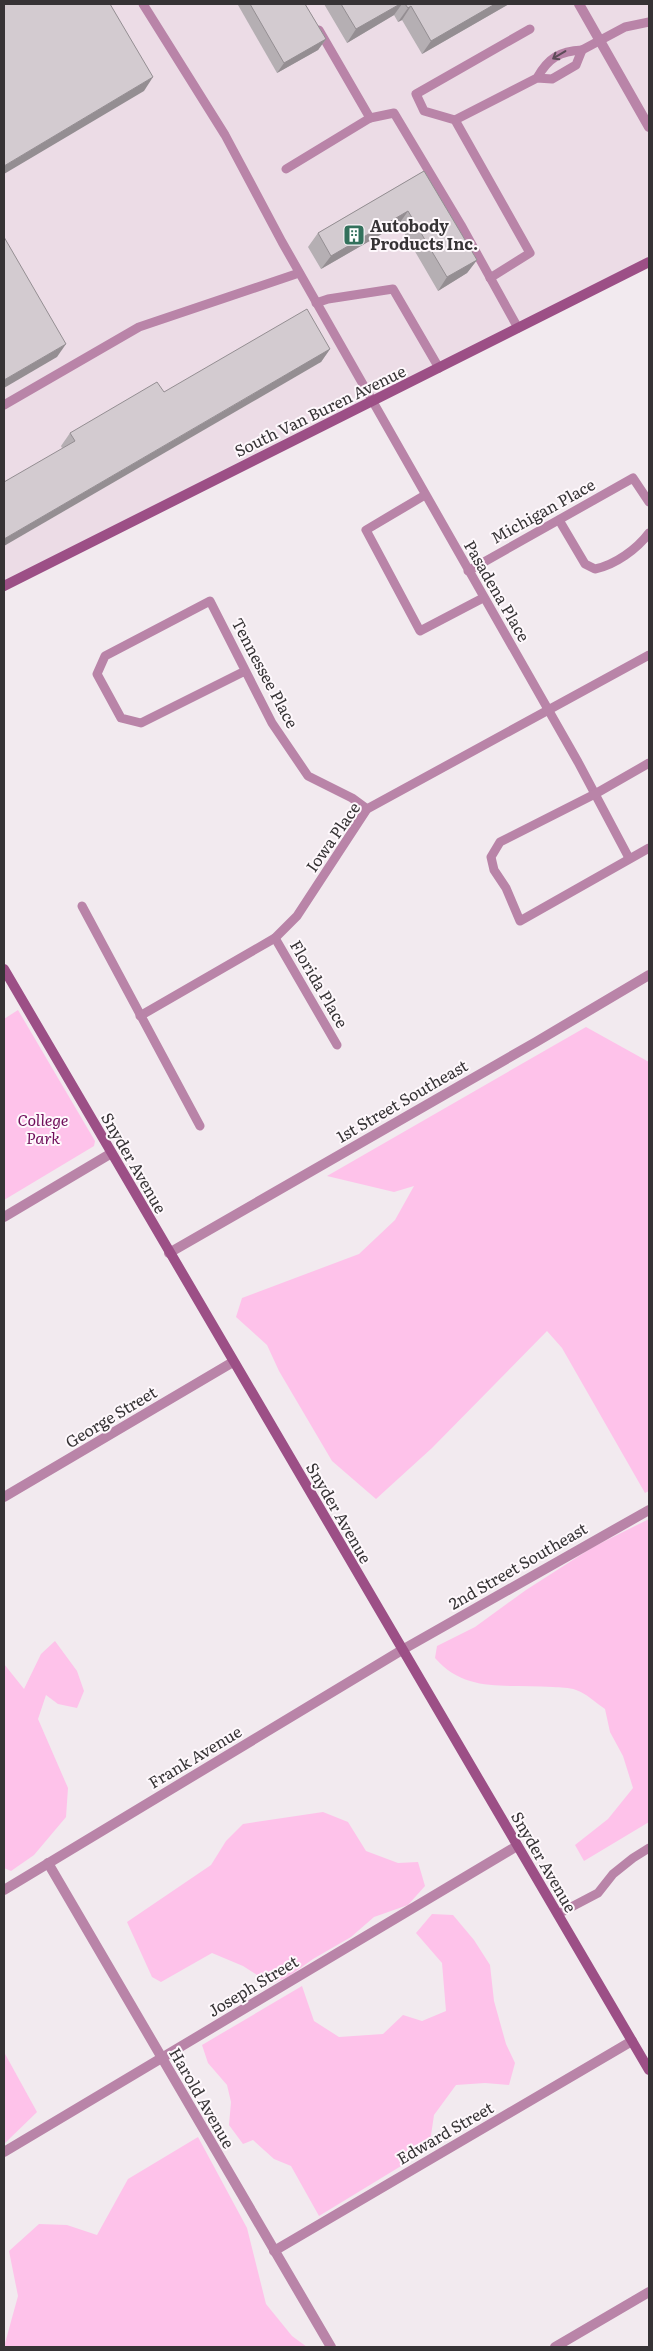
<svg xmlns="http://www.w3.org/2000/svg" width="653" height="2351" font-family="Literata,serif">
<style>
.built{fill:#ecdce6}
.green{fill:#fec2ea}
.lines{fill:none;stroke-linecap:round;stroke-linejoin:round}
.lane{stroke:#b984a8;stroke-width:9}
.street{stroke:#b984a8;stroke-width:10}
.secondary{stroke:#9c4f86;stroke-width:10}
.wall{fill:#b5afb3}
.shaded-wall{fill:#948e92}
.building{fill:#d3cbd0;stroke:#948e92}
.oneway{stroke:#5d4b58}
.labels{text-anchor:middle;stroke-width:4;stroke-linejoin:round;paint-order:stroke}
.poi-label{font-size:16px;font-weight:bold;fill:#363335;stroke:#fef8fc;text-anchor:start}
.street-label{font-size:16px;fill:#363335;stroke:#fef8fc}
.park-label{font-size:16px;font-style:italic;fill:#6f0d5a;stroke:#fef8fc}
</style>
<rect width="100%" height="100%" fill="#f2eaef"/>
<!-- built -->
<polygon class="built" points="4,4 649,4 649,262 4,587"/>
<!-- green -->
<g class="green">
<polygon points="18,1010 95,1141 94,1146 4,1200 4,1019"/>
<polygon points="586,1027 649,1062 649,1491 645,1493 562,1348 547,1331 432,1448 376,1499 332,1461 279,1371 267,1345 236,1317 242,1298 359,1254 395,1220 414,1186 394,1192 327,1176"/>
<path d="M 649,1519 L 649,1822 L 584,1861 L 575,1845 L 608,1819 L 633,1788 L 623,1756 L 610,1732 L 605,1709 C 596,1703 586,1693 576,1690 C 569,1687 560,1688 553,1687 C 510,1683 467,1695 435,1658 L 437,1646 L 475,1627 L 526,1590 L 593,1547 Z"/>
<polygon points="55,1641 77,1671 84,1691 77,1708 58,1704 46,1695 38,1719 68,1788 66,1817 34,1855 11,1871 4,1868 4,1664 24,1689 41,1654"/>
<polygon points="323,1812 348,1822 366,1851 398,1863 418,1862 425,1886 408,1905 374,1917 351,1937 313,1959 288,1977 271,1984 243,1966 212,1953 161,1982 152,1977 127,1922 211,1865 226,1841 243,1824"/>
<polygon points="432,1914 453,1915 474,1940 490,1965 494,2001 506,2044 515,2063 509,2085 485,2083 456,2085 434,2115 429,2149 319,2216 291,2166 274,2159 253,2140 243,2144 229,2125 231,2102 227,2085 208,2063 202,2045 302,1986 314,2021 339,2037 383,2034 403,2015 422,2021 446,2011 442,1963 416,1933"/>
<polygon points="4,2052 37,2112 4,2144"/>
<polygon points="198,2137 247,2228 266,2304 292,2336 307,2347 4,2347 18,2296 9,2251 39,2224 67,2225 97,2235 128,2179"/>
</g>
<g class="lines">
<!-- lane -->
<g class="lane">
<polyline points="143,4 225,135 282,242 578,762 629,858"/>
<polyline points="319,30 370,118"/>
<polyline points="582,50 625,27 649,22"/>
<path d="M 455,120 L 537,78 L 552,79 L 576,65 L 582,50 C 560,51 548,58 537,78"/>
<polyline points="286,169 370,118 394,113 461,225 518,328"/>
<polyline points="490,278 530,253 455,120 424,111 416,94 530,29"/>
<polyline points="316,303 328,299 393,289 439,368"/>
<polyline points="4,405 139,327 299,273"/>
<polyline points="425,495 366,530 420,631 483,598"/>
<path d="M 559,520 L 585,564 L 595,569 C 615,565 637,549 649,533"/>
<polyline points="468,571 633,478 649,502"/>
<polyline points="245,671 141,723 121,718 97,674 105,656 210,601 272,723 308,776 352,798 367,809"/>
<polyline points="649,763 595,794 500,842 491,857 494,870 506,888 520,921 649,848"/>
<polyline points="82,906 200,1126"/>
<polyline points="275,938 337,1045"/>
<polyline points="140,1016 275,938 297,916 367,809 649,655"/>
<polyline points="558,1914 598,1893 613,1874 633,1858 649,1848"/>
</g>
<!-- street -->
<g class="street">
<polyline points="579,4 649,127"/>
<polyline points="4,1217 110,1154"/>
<polyline points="169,1253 536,1042 649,975"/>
<polyline points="4,1497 233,1362"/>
<polyline points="48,1863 331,2347"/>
<polyline points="4,1890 402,1650 649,1510"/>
<polyline points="4,2152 517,1846"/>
<polyline points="274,2251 632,2041"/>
<polyline points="555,2347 649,2292"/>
</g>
<!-- secondary -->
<g class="secondary">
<polyline points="4,586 649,262"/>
<polyline points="4,969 649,2070"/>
</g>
</g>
<!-- wall -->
<g class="wall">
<polygon points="238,4 305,4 326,39 318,50 277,73 238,5"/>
<polygon points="324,4 509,4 422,54 402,20 398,22 394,15 347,43"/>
<polygon points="424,171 477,260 467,273 438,291 399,224 321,269 308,247 318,233"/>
<polygon points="330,349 321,362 62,448 61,446 70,433 164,392"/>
</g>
<!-- shaded-wall -->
<g class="shaded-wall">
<polygon points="400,4 402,4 394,15 347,43 356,29"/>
<polygon points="495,4 509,4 422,54 431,41"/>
<polygon points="411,6 402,20 398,22 408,8"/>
<polygon points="326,39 318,50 277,73 284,63"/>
<polygon points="153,77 144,91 4,174 4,166"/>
<polygon points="408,211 399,224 321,269 331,256"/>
<polygon points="477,260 467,273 438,291 447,277"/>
<polygon points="66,344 57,357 4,388 4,380"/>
<polygon points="330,349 321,362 4,546 4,539"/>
</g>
<!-- building -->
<g class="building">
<polygon points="4,4 110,4 153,77 4,166"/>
<polygon points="250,4 305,4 326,39 284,63"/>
<polygon points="341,4 400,4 356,29"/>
<polygon points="405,4 495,4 431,41 411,6 408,8"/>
<polygon points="424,171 477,260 447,277 408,211 331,256 318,233"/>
<polygon points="4,237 66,344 4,380"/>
<polygon points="307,309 330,349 4,539 4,482 75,441 70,433 157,382 164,392"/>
</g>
<!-- one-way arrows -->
<defs><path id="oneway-shaft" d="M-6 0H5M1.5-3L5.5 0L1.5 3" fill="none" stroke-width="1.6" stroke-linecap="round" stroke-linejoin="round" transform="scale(1.25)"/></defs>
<use class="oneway" href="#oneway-shaft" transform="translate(559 55) rotate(149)"/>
<!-- icons -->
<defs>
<g id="building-square" transform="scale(1.125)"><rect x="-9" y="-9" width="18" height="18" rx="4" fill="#33715c" stroke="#fef8fc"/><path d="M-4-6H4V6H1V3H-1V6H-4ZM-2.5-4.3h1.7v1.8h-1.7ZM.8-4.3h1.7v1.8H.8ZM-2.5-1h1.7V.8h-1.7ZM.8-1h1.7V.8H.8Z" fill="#fff"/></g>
</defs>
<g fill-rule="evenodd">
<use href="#building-square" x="354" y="235"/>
</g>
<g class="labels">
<!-- poi labels -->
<g class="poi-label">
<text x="370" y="232">Autobody<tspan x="370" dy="18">Products Inc.</tspan></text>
</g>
<!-- street labels -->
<g class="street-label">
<text transform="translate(320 411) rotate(-26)" y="6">South Van Buren Avenue</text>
<text transform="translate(543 511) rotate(-29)" y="6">Michigan Place</text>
<text transform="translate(497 591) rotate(60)" y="6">Pasadena Place</text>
<text transform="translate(265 673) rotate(62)" y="6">Tennessee Place</text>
<text transform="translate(333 837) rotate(-55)" y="6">Iowa Place</text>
<text transform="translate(319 984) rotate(60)" y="6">Florida Place</text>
<text transform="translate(402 1101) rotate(-30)" y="6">1st Street Southeast</text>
<text transform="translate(134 1163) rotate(60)" y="6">Snyder Avenue</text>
<text transform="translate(111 1417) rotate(-31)" y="6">George Street</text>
<text transform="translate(339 1513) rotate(60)" y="6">Snyder Avenue</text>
<text transform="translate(518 1566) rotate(-30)" y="6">2nd Street Southeast</text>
<text transform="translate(195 1757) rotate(-31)" y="6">Frank Avenue</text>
<text transform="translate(544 1862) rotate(60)" y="6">Snyder Avenue</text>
<text transform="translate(253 1986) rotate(-31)" y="6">Joseph Street</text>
<text transform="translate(202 2098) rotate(60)" y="6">Harold Avenue</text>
<text transform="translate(445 2133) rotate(-30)" y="6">Edward Street</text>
</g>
<!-- park labels -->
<g class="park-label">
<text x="43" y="1126">College<tspan x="43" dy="18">Park</tspan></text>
</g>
</g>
<!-- border -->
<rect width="653" height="2351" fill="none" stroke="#363335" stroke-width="10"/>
</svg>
